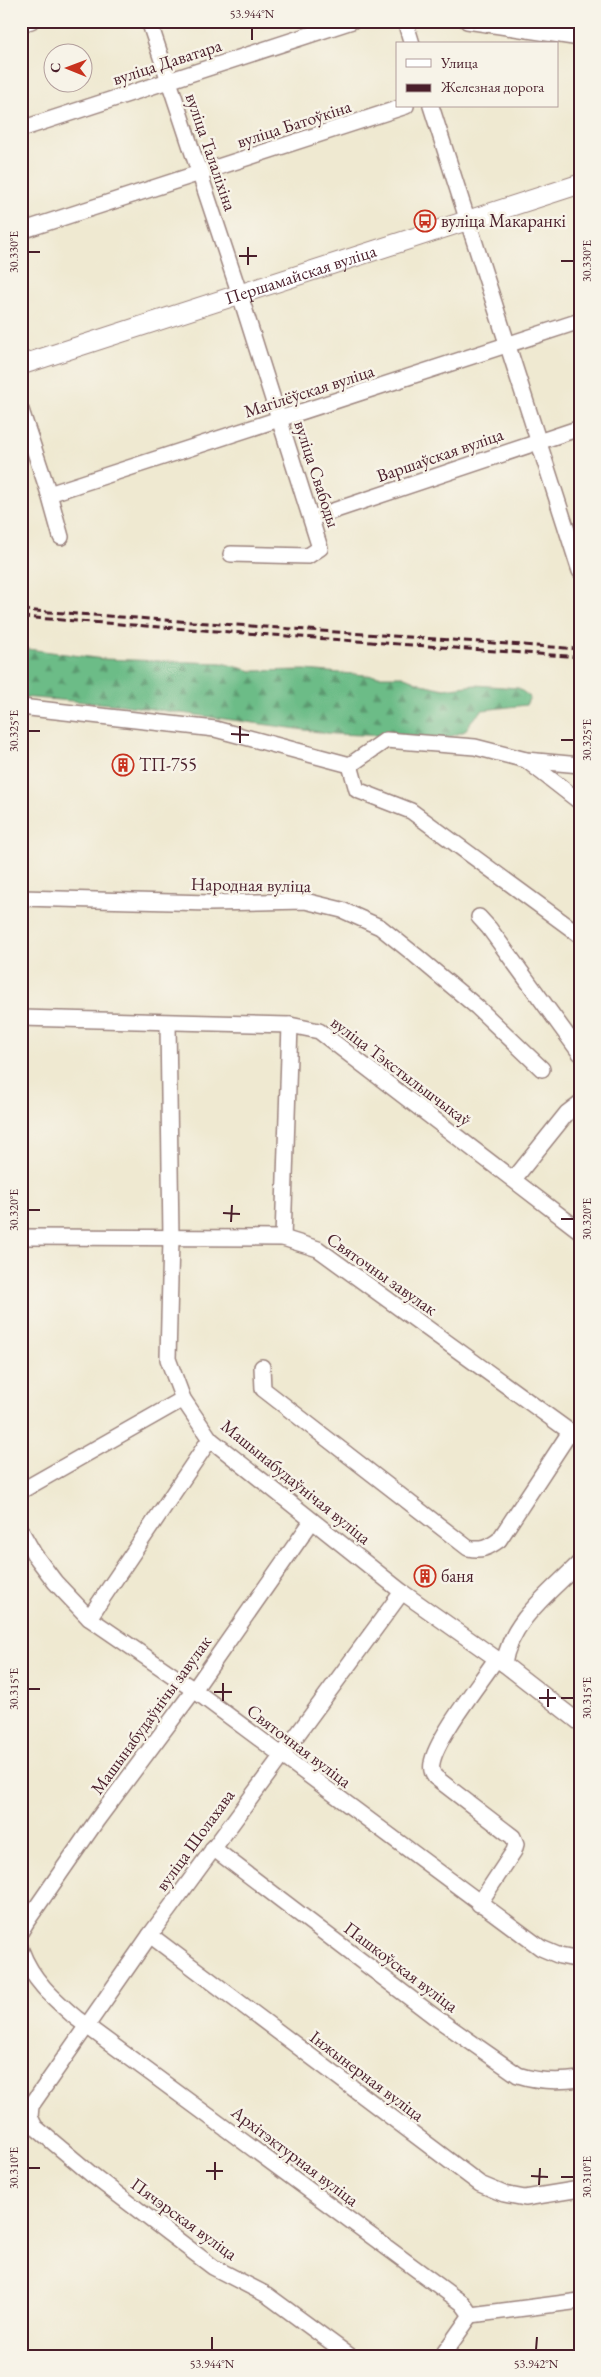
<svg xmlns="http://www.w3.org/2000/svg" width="601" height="2377" font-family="'EB Garamond',serif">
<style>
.forest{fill:url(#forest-firs);stroke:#5b6e59}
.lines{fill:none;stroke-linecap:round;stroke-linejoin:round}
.minor-casing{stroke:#9c847e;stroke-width:18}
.major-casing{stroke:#9c847e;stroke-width:21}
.minor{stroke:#fff;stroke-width:15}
.major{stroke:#fff;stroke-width:19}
.rail{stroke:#4a1f2b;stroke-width:3;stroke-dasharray:8 4;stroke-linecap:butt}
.ticks{fill:none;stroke:#4a1f2b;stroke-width:2}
.labels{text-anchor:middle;stroke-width:5;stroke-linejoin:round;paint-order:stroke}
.street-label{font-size:18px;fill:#4a1f2b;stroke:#f7f3e8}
.poi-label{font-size:18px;fill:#4a1f2b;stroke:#f7f3e8;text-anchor:start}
.neatline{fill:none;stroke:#4a1f2b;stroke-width:2}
.ticks-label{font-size:12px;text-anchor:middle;fill:#4a1f2b}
</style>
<defs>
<pattern id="forest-firs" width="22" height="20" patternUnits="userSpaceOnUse" patternTransform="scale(1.25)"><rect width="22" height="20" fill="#6cbc87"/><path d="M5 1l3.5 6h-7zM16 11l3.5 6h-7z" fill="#5b986f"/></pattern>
</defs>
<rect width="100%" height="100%" fill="#f7f3e8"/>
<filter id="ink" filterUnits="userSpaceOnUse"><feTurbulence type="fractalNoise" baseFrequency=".02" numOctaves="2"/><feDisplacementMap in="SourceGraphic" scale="10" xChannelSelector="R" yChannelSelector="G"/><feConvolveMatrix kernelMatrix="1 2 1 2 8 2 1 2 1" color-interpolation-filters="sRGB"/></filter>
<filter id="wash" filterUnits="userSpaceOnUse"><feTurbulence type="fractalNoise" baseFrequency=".0096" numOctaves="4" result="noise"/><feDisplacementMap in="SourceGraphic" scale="20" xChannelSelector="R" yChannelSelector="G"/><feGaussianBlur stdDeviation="1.12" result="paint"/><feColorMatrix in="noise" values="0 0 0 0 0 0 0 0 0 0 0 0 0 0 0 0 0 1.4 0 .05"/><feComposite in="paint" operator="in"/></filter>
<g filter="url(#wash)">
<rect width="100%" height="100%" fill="#efe9d1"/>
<!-- forest -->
<polygon class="forest" points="21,648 103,659 222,663 252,671 305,670 377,676 402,676 422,684 444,689 475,685 518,688 530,697 526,705 483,710 472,720 465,731 447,738 334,734 123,705 21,697"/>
</g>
<g filter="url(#ink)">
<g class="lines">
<!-- minor casing -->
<g class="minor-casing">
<g id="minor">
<polyline points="149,21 240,295 320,548 308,556 231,554"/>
<polyline points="405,21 412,44"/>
<polyline points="467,21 580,38"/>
<polyline points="21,24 31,21"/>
<polyline points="431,106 580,571"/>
<polyline points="21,129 352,21"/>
<polyline points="21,231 406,106"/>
<polyline points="21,410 49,494 61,537"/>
<polyline points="49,494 580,321"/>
<polyline points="312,518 580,428"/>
<polyline points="21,707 215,729 350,765 386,740 475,747 526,760 580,765"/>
<polyline points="526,760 580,802"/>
<polyline points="350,765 357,790 411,811 580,935"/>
<polyline points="21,898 209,903 305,901 342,910 380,927 415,955 477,1007 542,1069"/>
<polyline points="479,917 489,928 580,1053"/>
<polyline points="21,1018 290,1025 319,1031 580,1231"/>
<polyline points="168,1023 171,1239 168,1359 183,1399 210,1439 402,1592 504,1664 580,1723"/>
<polyline points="514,1179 567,1113 580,1103"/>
<polyline points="21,1237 283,1238 318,1249 580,1439"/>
<polyline points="283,1238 290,1025"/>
<path d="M 262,1367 L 263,1389 L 468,1548 C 481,1551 488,1548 499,1540 L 570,1432"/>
<polyline points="21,1491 183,1399"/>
<polyline points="21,1531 34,1554 55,1582 89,1618 194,1690 541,1948 560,1956 580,1960"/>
<polyline points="89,1618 210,1439"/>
<path d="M 504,1664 C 510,1621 551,1592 580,1562"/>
<path d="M 213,1848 L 435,2017 L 518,2075 C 539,2082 558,2082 580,2079"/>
<path d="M 479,1904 L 514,1851 L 516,1844 L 513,1837 L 435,1777 C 432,1773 431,1768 432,1763 C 436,1738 481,1682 496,1659"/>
<polyline points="21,1931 27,1921 97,1820 194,1690 312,1521"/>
<polyline points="150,1935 480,2184 504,2194 525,2198 580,2189"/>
<path d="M 21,1950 C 32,1980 53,1998 76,2018 L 462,2303 L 471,2315 L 580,2301"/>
<polyline points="350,2356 267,2295 213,2267 91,2174 35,2127 30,2117 31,2106 150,1935 402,1592"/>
<polyline points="442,2356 471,2315"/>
</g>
</g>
<!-- major casing -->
<g class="major-casing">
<g id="major">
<path id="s1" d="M 21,365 L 580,184"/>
</g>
</g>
<!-- minor -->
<use href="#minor" class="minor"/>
<!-- major -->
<use href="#major" class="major"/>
<!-- rail -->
<g class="rail">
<polyline points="21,610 580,649"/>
<polyline points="21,617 580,657"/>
</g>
</g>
</g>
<!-- ticks -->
<path class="ticks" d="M 252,40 L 252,28M 28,252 L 40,252M 239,256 L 257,256M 561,261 L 574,261M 248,265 L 248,247M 28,731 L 40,731M 231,734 L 249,735M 561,740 L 574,740M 240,743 L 240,726M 28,1210 L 40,1210M 223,1213 L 240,1214M 561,1219 L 574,1219M 231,1222 L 232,1205M 28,1689 L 40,1689M 214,1692 L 232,1692M 539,1698 L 556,1698M 561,1698 L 574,1698M 223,1701 L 223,1683M 548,1707 L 548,1689M 28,2168 L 40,2168M 206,2171 L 223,2171M 531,2176 L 548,2177M 561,2177 L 574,2177M 215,2180 L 215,2162M 539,2185 L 540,2168M 212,2350 L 212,2337M 536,2350 L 537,2337"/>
<!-- icons -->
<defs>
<g id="bus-ring" transform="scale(1.125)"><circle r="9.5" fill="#f7f3e8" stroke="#c8321e" stroke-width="1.5"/><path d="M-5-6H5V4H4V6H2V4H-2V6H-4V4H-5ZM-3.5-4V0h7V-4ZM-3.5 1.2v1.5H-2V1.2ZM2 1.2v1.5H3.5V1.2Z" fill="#c8321e"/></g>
<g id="building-ring" transform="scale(1.125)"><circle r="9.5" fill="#f7f3e8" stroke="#c8321e" stroke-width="1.5"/><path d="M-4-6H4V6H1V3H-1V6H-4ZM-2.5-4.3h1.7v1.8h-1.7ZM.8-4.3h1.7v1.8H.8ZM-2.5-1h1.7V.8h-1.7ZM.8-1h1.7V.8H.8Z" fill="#c8321e"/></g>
</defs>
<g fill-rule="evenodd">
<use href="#bus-ring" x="425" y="221"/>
<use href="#building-ring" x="123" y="765"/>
<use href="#building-ring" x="425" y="1576"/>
</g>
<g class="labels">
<!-- street labels -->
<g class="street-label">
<text transform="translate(167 62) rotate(-18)" y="6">вуліца Даватара</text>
<text transform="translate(294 124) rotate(-18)" y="6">вуліца Батоўкіна</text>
<text transform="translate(211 152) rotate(71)" y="6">вуліца Талаліхіна</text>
<text dy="6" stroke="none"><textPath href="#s1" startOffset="294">Першамайская вуліца</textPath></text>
<text transform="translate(309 391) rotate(-18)" y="6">Магілёўская вуліца</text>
<text transform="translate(440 455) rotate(-19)" y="6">Варшаўская вуліца</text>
<text transform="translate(317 474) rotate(72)" y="6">вуліца Свабоды</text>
<text transform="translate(251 885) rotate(1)" y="6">Народная вуліца</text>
<text transform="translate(401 1071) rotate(37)" y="6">вуліца Тэкстыльшчыкаў</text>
<text transform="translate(382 1274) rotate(35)" y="6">Святочны завулак</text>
<text transform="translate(296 1482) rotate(39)" y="6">Машынабудаўнічая вуліца</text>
<text transform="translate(151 1715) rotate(-54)" y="6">Машынабудаўнічы завулак</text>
<text transform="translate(299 1746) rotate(37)" y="6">Святочная вуліца</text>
<text transform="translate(195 1840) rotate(-54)" y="6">вуліца Шолахава</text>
<text transform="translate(401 1967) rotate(37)" y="6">Пашкоўская вуліца</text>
<text transform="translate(367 2076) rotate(37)" y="6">Інжынерная вуліца</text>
<text transform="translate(295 2156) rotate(37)" y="6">Архітэктурная вуліца</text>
<text transform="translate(184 2219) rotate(36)" y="6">Пячэрская вуліца</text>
</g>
<!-- poi labels -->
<g class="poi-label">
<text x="441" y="227">вуліца Макаранкі</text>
<text x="139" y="771">ТП-755</text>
<text x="441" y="1582">баня</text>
</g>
</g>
<!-- margin -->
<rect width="601" height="2377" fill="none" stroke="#f7f3e8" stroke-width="55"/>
<!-- legend -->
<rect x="396" y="42" width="162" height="65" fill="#f7f3e8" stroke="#b29e9c"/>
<rect x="406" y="59" width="25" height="8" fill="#ffffff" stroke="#b29e9c"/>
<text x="441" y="68" font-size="15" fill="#4a1f2b">Улица</text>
<rect x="406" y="84" width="25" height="8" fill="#4a1f2b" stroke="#b29e9c"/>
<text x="441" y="92" font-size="15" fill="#4a1f2b">Железная дорога</text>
<!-- north arrow -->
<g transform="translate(68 68) rotate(271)"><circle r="24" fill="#f7f3e8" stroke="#b29e9c"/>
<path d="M0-4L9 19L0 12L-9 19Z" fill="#c8321e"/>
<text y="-8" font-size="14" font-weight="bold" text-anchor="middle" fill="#4a1f2b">С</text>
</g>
<rect x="28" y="28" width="546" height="2322" class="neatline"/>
<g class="ticks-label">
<text x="252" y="18">53.944°N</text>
<text transform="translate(14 252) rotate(-90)" y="4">30.330°E</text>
<text transform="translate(587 261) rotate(-90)" y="4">30.330°E</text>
<text transform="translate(14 731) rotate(-90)" y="4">30.325°E</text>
<text transform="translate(587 740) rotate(-90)" y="4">30.325°E</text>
<text transform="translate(14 1210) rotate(-90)" y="4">30.320°E</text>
<text transform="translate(587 1219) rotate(-90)" y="4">30.320°E</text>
<text transform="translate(14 1689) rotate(-90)" y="4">30.315°E</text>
<text transform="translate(587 1698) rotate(-90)" y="4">30.315°E</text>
<text transform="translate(14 2168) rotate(-90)" y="4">30.310°E</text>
<text transform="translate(587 2177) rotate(-90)" y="4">30.310°E</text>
<text x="212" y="2368">53.944°N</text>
<text x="536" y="2368">53.942°N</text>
</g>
</svg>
